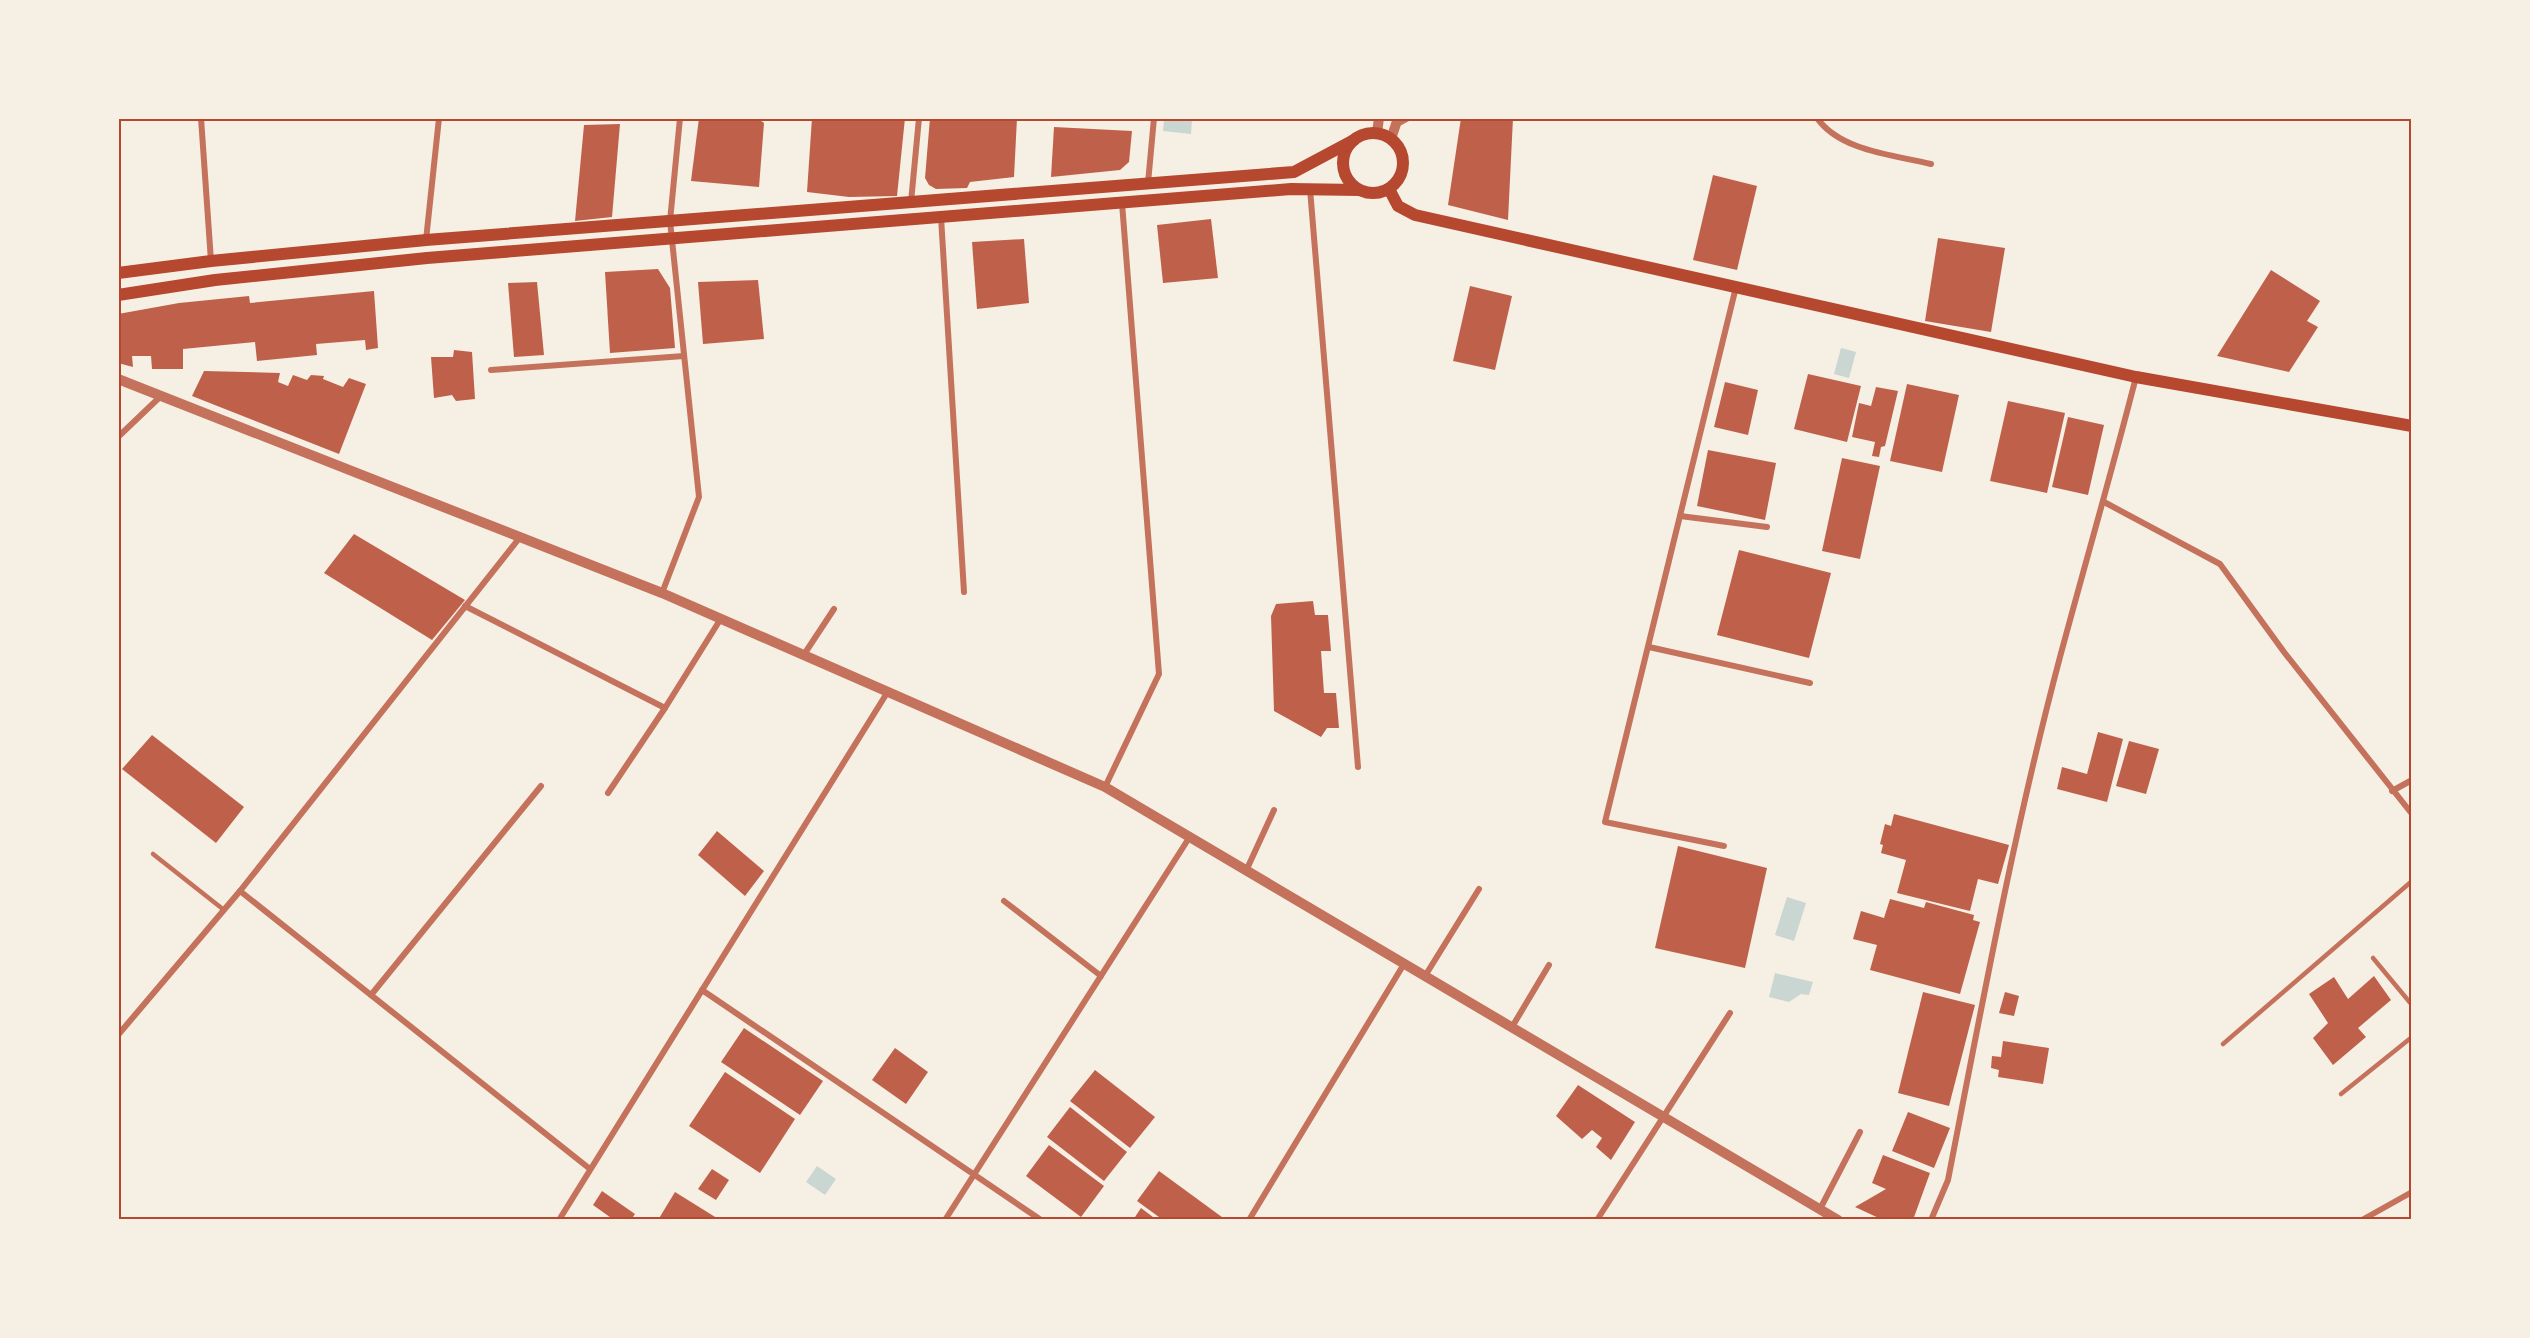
<svg xmlns="http://www.w3.org/2000/svg" width="2530" height="1338" font-family="Cabin,sans-serif">
<style>
.water{fill:#c9d6d2}
.building{fill:#bf614a}
.lines{fill:none;stroke-linecap:round;stroke-linejoin:round}
.service{stroke:#c5725c;stroke-width:4.5}
.minor{stroke:#c5725c;stroke-width:6}
.tertiary{stroke:#c5725c;stroke-width:10}
.secondary{stroke:#b5482f;stroke-width:12}
.neatline{fill:none;stroke:#b5482f;stroke-width:2}
</style>
<rect width="100%" height="100%" fill="#f6efe4"/>
<!-- water -->
<g class="water">
<polygon points="1164,119 1192,120 1191,134 1163,131"/>
<polygon points="1841,348 1856,352 1849,378 1834,374"/>
<polygon points="1787,897 1806,903 1794,941 1775,935"/>
<polygon points="1775,973 1813,982 1809,995 1801,994 1789,1002 1769,997"/>
<polygon points="817,1166 836,1179 825,1195 806,1182"/>
</g>
<!-- building -->
<g class="building">
<polygon points="699,118 757,118 764,123 759,187 691,181"/>
<polygon points="812,118 905,118 897,196 849,197 807,192"/>
<polygon points="930,118 1017,118 1014,177 970,182 967,188 936,189 929,185 925,178"/>
<polygon points="1461,118 1513,118 1508,220 1448,205"/>
<polygon points="620,124 612,217 575,221 584,125"/>
<polygon points="1054,127 1132,131 1129,162 1120,170 1051,177"/>
<polygon points="1713,175 1757,186 1737,270 1693,260"/>
<polygon points="1211,219 1218,278 1163,283 1157,225"/>
<polygon points="1938,238 2005,248 1991,332 1925,321"/>
<polygon points="1024,239 1029,303 977,309 972,242"/>
<polygon points="658,269 670,288 675,348 610,353 605,272"/>
<polygon points="2271,270 2320,301 2307,321 2318,327 2289,372 2217,356"/>
<polygon points="758,280 764,339 703,344 698,282"/>
<polygon points="537,282 544,355 514,357 508,283"/>
<polygon points="1470,286 1512,296 1495,370 1453,361"/>
<polygon points="374,291 378,348 366,350 365,340 316,344 317,355 257,361 255,342 183,349 183,369 152,369 151,356 132,356 133,367 118,363 118,314 179,303 249,296 250,303"/>
<polygon points="454,350 472,352 475,399 456,401 452,395 434,398 431,357 453,357"/>
<polygon points="204,371 280,373 278,382 288,386 293,375 307,380 311,375 324,376 323,379 343,387 349,378 366,384 339,454 192,396"/>
<polygon points="1808,374 1861,386 1847,442 1794,429"/>
<polygon points="1725,382 1758,390 1748,435 1714,427"/>
<polygon points="1907,384 1959,395 1942,472 1890,461"/>
<polygon points="1876,387 1898,391 1885,446 1881,447 1879,457 1872,456 1875,442 1852,437 1859,403 1871,406"/>
<polygon points="2008,401 2065,413 2047,493 1990,481"/>
<polygon points="2068,417 2104,425 2088,495 2052,487"/>
<polygon points="1708,450 1776,463 1765,520 1697,506"/>
<polygon points="1842,458 1880,466 1860,559 1822,551"/>
<polygon points="354,534 465,600 432,640 324,573"/>
<polygon points="1739,550 1831,573 1809,658 1717,635"/>
<polygon points="1313,601 1315,615 1328,615 1331,651 1321,651 1324,693 1336,693 1339,728 1327,728 1321,737 1274,711 1271,616 1276,604"/>
<polygon points="2098,732 2123,739 2107,802 2057,789 2062,767 2087,774"/>
<polygon points="152,735 244,807 216,843 122,769"/>
<polygon points="2129,741 2159,749 2146,794 2116,786"/>
<polygon points="1894,814 2009,845 1998,884 1978,879 1970,911 1897,893 1906,860 1881,853 1883,845 1880,844 1885,824 1891,826"/>
<polygon points="717,831 764,871 745,896 698,855"/>
<polygon points="1678,846 1767,868 1745,968 1655,948"/>
<polygon points="1890,899 1924,908 1926,902 1974,915 1973,920 1980,922 1960,994 1870,970 1877,945 1853,939 1861,911 1884,918"/>
<polygon points="2374,976 2391,1000 2358,1028 2366,1037 2333,1065 2313,1038 2328,1023 2309,994 2334,977 2348,999"/>
<polygon points="1923,992 1975,1005 1949,1106 1898,1093"/>
<polygon points="2005,992 2019,996 2014,1016 1999,1013"/>
<polygon points="744,1028 823,1081 800,1115 721,1062"/>
<polygon points="2003,1041 2049,1048 2043,1084 1998,1077 1999,1070 1991,1068 1992,1056 2001,1057"/>
<polygon points="895,1048 928,1072 906,1104 872,1080"/>
<polygon points="1095,1070 1155,1117 1130,1148 1070,1101"/>
<polygon points="725,1072 795,1119 760,1173 689,1126"/>
<polygon points="1578,1085 1635,1122 1611,1160 1596,1147 1602,1138 1592,1130 1582,1139 1556,1116"/>
<polygon points="1070,1107 1127,1152 1104,1181 1047,1137"/>
<polygon points="1908,1112 1950,1128 1934,1168 1892,1151"/>
<polygon points="1049,1145 1104,1186 1081,1217 1026,1176"/>
<polygon points="1883,1155 1930,1173 1913,1220 1883,1220 1855,1207 1886,1189 1872,1183"/>
<polygon points="712,1169 729,1180 716,1200 698,1189"/>
<polygon points="1159,1171 1226,1220 1163,1220 1137,1201"/>
<polygon points="602,1191 635,1214 631,1220 614,1220 593,1205"/>
<polygon points="675,1192 720,1220 658,1220"/>
<polygon points="1141,1208 1157,1220 1133,1220"/>
</g>
<g class="lines">
<!-- service -->
<g class="service">
<polyline points="153,854 224,910"/>
<polyline points="2373,958 2412,1005"/>
<polyline points="2223,1044 2412,881"/>
<polyline points="2341,1094 2412,1037"/>
</g>
<!-- minor -->
<g class="minor">
<polyline points="201,118 211,261"/>
<path d="M 1817,118 C 1840,151 1894,155 1931,164"/>
<polyline points="1397,124 1408,118"/>
<polyline points="1148,183 1154,118"/>
<polyline points="1310,189 1358,767"/>
<polyline points="911,202 919,118"/>
<polyline points="941,217 964,592"/>
<polyline points="426,240 439,118"/>
<polyline points="491,370 684,356"/>
<polyline points="118,437 162,395"/>
<polyline points="2104,502 2220,564 2284,652 2412,814"/>
<polyline points="1680,516 1767,527"/>
<polyline points="662,593 699,497 670,221 680,118"/>
<polyline points="465,606 665,708"/>
<polyline points="1649,647 1810,683"/>
<polyline points="803,656 834,609"/>
<polyline points="1105,787 1159,674 1122,203"/>
<polyline points="2392,791 2412,780"/>
<polyline points="608,793 665,708 720,620"/>
<polyline points="1724,846 1605,822 1736,287"/>
<polyline points="1246,871 1274,810"/>
<polyline points="240,891 590,1169"/>
<polyline points="1004,901 1101,976"/>
<polyline points="1425,976 1479,889"/>
<polyline points="702,990 1041,1220"/>
<polyline points="371,995 541,786"/>
<polyline points="1512,1027 1549,965"/>
<polyline points="118,1035 240,891 521,536"/>
<polyline points="1820,1209 1860,1132"/>
<polyline points="559,1220 887,693"/>
<polyline points="945,1220 1189,838"/>
<polyline points="1249,1220 1404,964"/>
<polyline points="1597,1220 1730,1013"/>
<path d="M 1931,1220 L 1948,1180 C 1982,1005 2014,830 2060,657 C 2085,564 2112,471 2136,377"/>
<polyline points="2362,1220 2412,1192"/>
</g>
<!-- tertiary -->
<g class="tertiary">
<polyline points="1377,133 1379,118"/>
<polyline points="1391,139 1398,118"/>
<polyline points="118,379 662,593 1105,787 1838,1220"/>
</g>
<!-- secondary -->
<g class="secondary">
<circle cx="1373" cy="163" r="30"/>
<polyline points="1389,189 1398,206 1415,215 2136,377 2412,426"/>
<polyline points="118,273 211,261 426,240 1294,172 1354,140"/>
<polyline points="118,295 215,280 427,258 1291,189 1359,190"/>
</g>
</g>
<!-- border -->
<rect width="2530" height="1338" fill="none" stroke="#f6efe4" stroke-width="240"/>
<rect x="120" y="120" width="2290" height="1098" class="neatline"/>
</svg>
